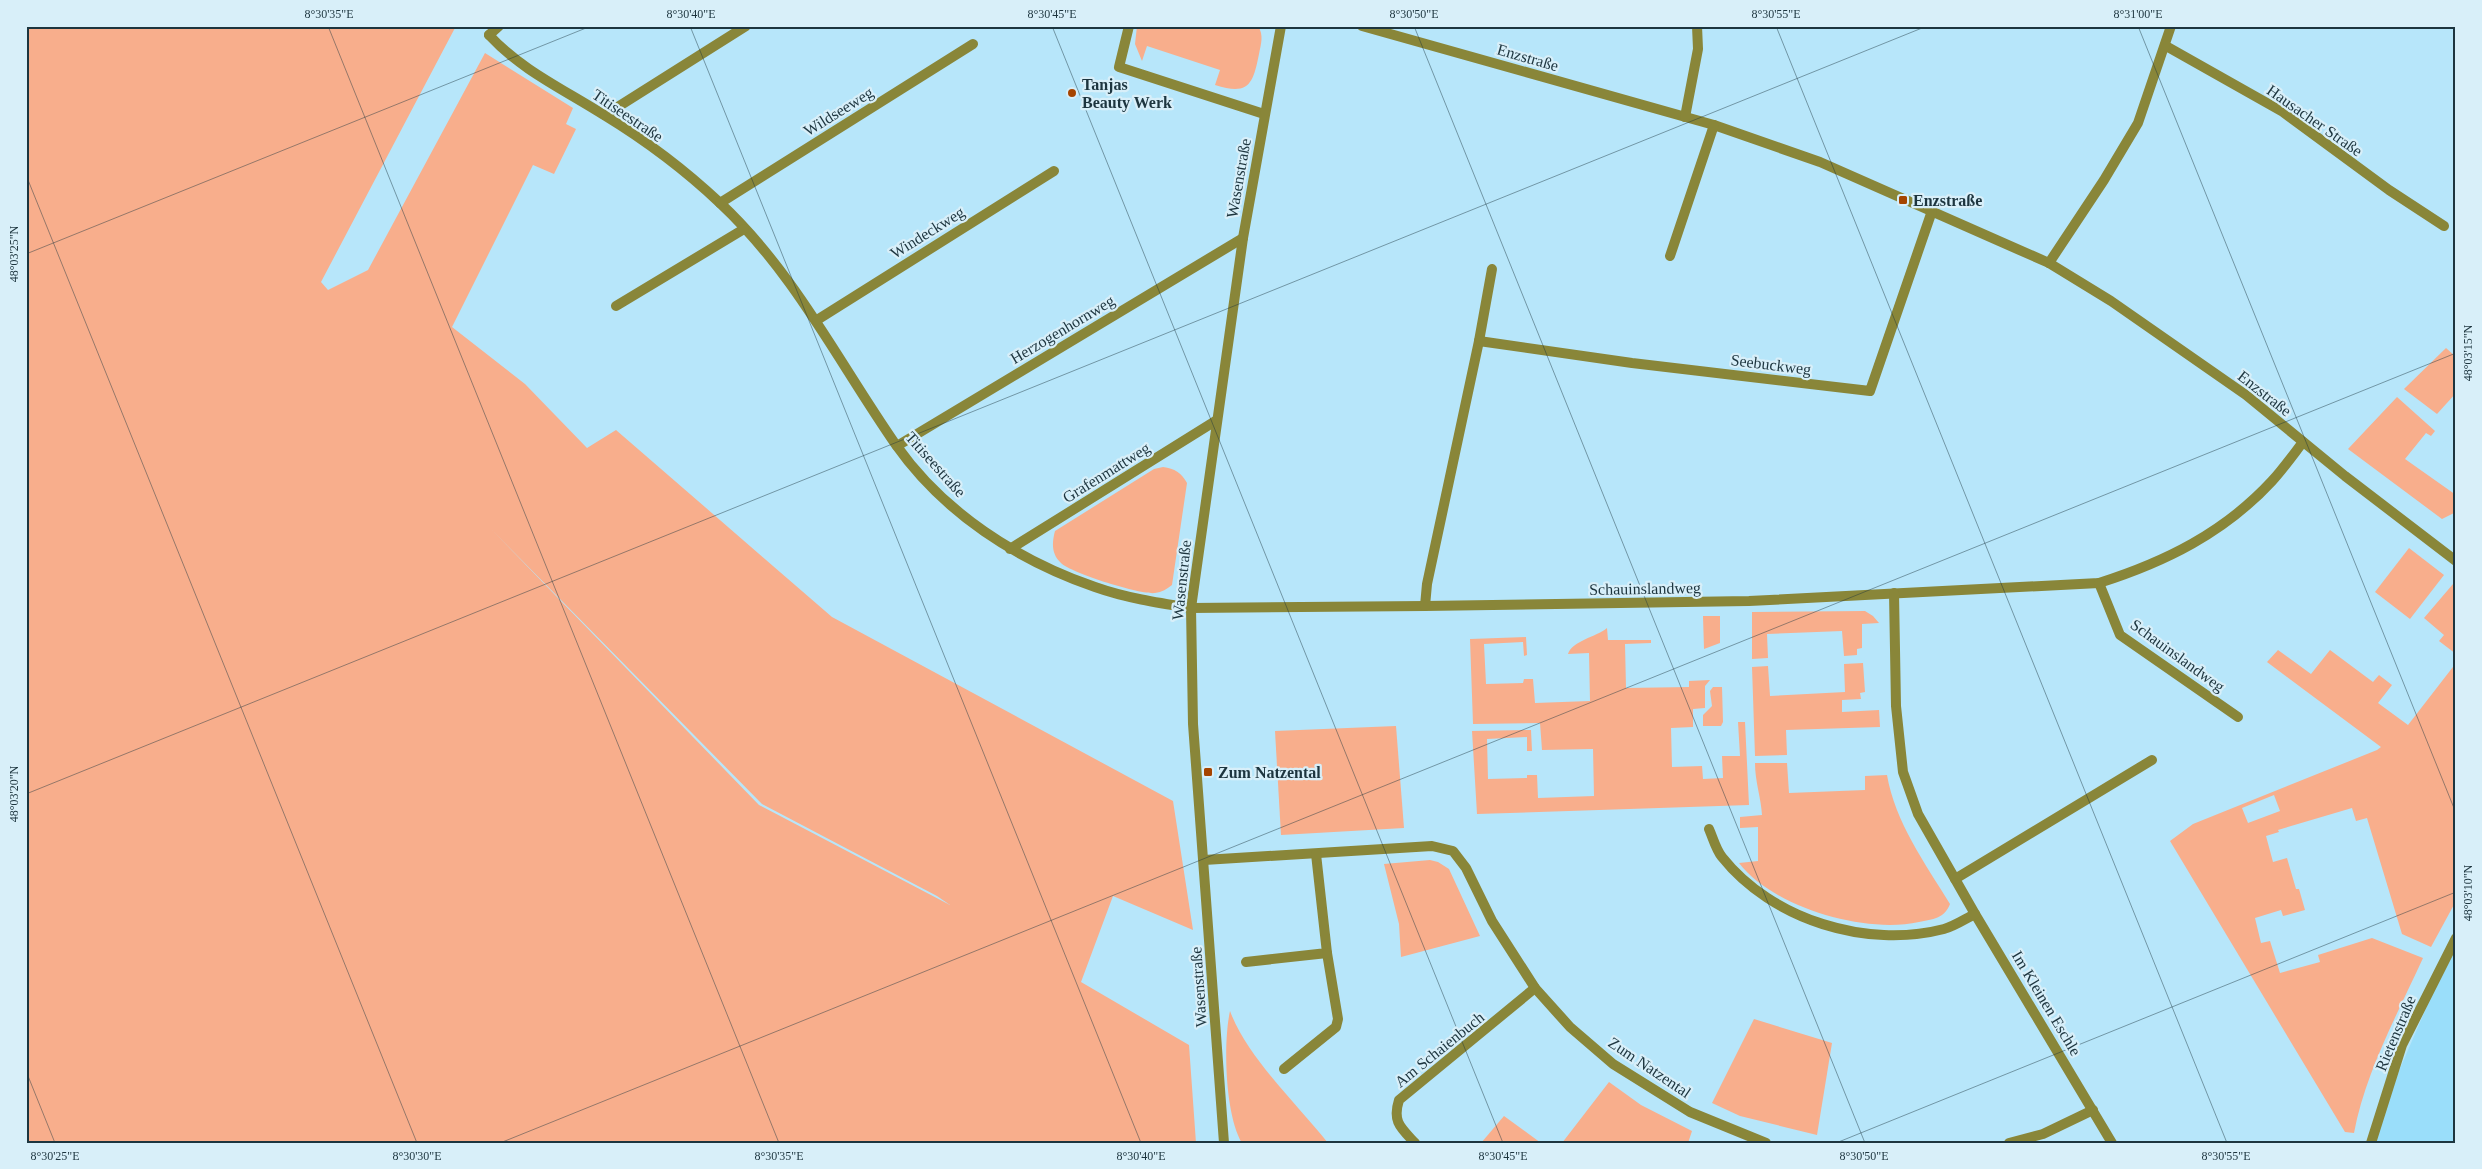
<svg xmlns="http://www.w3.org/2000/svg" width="2482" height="1169" font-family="'Times New Roman',serif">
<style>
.built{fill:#9adefa}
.green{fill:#f8ae8c;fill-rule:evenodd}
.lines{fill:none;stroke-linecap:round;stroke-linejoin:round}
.minor{stroke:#898639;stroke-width:10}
.ticks{fill:none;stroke:#1d353f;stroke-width:1;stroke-opacity:0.45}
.poi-dot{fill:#a54400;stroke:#d8eff9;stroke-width:2}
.labels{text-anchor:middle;stroke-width:4.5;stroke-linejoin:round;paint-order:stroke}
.street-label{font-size:16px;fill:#1d353f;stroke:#d8eff9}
.poi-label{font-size:16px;font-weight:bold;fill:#1d353f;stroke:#d8eff9;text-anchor:start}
.neatline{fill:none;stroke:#1d353f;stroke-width:2}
.ticks-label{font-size:12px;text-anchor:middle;fill:#1d353f}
</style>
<rect width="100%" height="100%" fill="#b7e6fa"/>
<!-- built -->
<polygon class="built" points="2456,939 2456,1143 2371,1143 2373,1131"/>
<!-- green -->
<g class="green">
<path d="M 26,26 L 456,26 L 321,282 L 328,290 L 368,270 L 485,53 L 573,108 L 566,124 L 576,129 L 554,174 L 533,165 L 452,327 L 525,384 L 587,448 L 616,430 L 832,617 L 1173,801 L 1193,930 L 1113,896 L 1081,982 L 1189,1045 L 1196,1143 L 26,1143 ZM 491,529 L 762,804 L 937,896 L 950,905 L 759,805 Z"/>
<path d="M 1137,26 L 1258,26 C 1264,35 1261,44 1259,54 C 1253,84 1249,96 1215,85 L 1220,70 L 1147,46 L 1142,61 L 1135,44 Z"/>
<polygon points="2446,348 2456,357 2456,393 2437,414 2404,389"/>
<polygon points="2397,397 2435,431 2431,436 2426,433 2405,459 2456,495 2456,512 2442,519 2348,449"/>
<path d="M 1163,467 C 1175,469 1181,472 1187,483 L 1172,585 C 1167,589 1162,592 1155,593 C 1141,595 1071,573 1061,563 C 1051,554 1052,542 1055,531 L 1154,469 Z"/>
<polygon points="2409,548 2444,575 2410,619 2375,592"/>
<polygon points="2453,584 2456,586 2456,654 2439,641 2444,635 2424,618"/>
<polygon points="1865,611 1873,616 1879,623 1862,624 1862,648 1857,649 1857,655 1844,656 1842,631 1767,634 1768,658 1752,659 1752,612"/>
<polygon points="1703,616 1720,616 1720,643 1704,649"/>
<path d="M 1607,628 L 1608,640 L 1651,640 L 1651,643 L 1625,644 L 1626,688 L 1689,687 L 1689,681 L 1710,680 L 1705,686 L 1705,708 L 1693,709 L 1693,727 L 1671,728 L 1672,767 L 1702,766 L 1703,779 L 1723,778 L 1722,756 L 1740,756 L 1738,722 L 1745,722 L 1749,805 L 1477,814 L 1472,731 L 1531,730 L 1532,751 L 1527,751 L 1527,737 L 1487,739 L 1488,779 L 1527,778 L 1527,775 L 1537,775 L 1538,798 L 1594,796 L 1593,749 L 1542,750 L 1540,723 L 1473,724 L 1470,639 L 1526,637 L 1527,655 L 1524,656 L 1523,642 L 1484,644 L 1486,684 L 1523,683 L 1524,679 L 1533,679 L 1535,703 L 1590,701 L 1589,653 L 1568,654 C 1572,641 1596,637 1607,628 Z"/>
<path d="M 2278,650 L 2311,674 L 2330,650 L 2373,682 L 2379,675 L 2392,685 L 2378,703 L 2408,725 L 2456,663 L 2456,901 L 2431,947 L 2402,934 L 2367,818 L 2356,821 L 2352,808 L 2278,830 L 2279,832 L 2266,836 L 2273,862 L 2287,858 L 2296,889 L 2299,889 L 2305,910 L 2283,916 L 2281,910 L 2255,918 L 2261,943 L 2270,941 L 2280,973 L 2320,962 L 2318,955 L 2372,938 L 2423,958 C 2398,1013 2365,1073 2354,1133 L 2345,1132 L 2170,841 L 2193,824 L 2377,750 L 2381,747 L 2267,662 ZM 2274,795 L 2280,811 L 2248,823 L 2242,808 Z"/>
<polygon points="1863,663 1865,692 1860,693 1861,699 1842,700 1842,712 1879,710 1880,727 1786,730 1787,755 1755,756 1752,667 1768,666 1770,696 1845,692 1844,664"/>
<polygon points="1713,687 1722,687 1723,722 1721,726 1703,726 1703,715 1712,706 1710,691"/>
<polygon points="1396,726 1404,828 1281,835 1275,731"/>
<path d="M 1755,763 L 1787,763 L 1789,793 L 1865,790 L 1865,776 L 1887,775 C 1895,822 1925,863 1950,904 C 1944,919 1933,919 1919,922 C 1865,934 1774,908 1739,863 L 1758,861 L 1758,827 L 1740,828 L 1740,817 L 1762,815 C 1761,797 1755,782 1755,763 Z"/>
<polygon points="1430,860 1438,862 1449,869 1480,936 1401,957 1399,924 1384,864"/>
<path d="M 1230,1011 C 1247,1057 1297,1104 1328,1143 L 1242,1143 C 1225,1115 1223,1043 1230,1011 Z"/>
<polygon points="1754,1019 1832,1043 1817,1135 1740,1116 1712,1103"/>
<polygon points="1609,1082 1641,1105 1692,1131 1688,1143 1562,1143"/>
<polygon points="1504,1116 1541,1143 1481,1143"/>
</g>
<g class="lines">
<!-- minor -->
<g class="minor">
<polyline points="1129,26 1119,67 1264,114"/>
<polyline points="1362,26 1714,125 1820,162 2049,263 2111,301 2246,395 2345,476 2456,561"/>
<path d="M 489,35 C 521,70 565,90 604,115 C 645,140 685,170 720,203 C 794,272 839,363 896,445 C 944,513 1017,560 1095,587 C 1126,598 1159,603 1191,608 L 1425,606 L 1749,601 L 2099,583 C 2165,562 2224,533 2272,481 C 2283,469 2293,455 2303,442"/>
<polyline points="489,35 499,26"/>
<polyline points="2166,46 2283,112 2389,190 2444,226"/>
<polyline points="605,115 746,26"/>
<polyline points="1685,117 1698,49 1697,26"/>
<polyline points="720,203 973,44"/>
<polyline points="1670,256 1714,125"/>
<polyline points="2049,263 2104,180 2138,123 2171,26"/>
<polyline points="616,306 744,229"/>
<polyline points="817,320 1054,171"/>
<polyline points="1479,341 1492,269"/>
<polyline points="897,446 1243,238"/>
<polyline points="1010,549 1217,420"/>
<polyline points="2099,583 2120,635 2238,717"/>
<polyline points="1894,593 1896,706 1903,772 1918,814 1975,914 2112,1143"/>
<polyline points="1425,606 1427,584 1479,341 1632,363 1870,391 1932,211"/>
<path d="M 1709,829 C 1713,838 1716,850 1722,857 C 1772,920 1867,949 1944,929 C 1955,926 1965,919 1975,914"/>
<polyline points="1204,860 1432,846 1453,851 1466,868 1492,921 1535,988 1570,1027 1613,1064 1690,1112 1766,1143"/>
<polyline points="1955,879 2152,760"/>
<polyline points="1246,962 1327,953 1316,854"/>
<polyline points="1284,1069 1336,1027 1338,1019 1327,953"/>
<polyline points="1224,1143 1193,724 1191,608 1243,238 1281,26"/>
<path d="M 1415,1143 C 1401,1128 1392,1122 1399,1100 L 1535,988"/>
<polyline points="2009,1143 2043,1134 2093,1110"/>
<polyline points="2371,1143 2402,1045 2456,938"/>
</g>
</g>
<!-- ticks -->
<path class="ticks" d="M 328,26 L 779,1143M 690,26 L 1141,1143M 1052,26 L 1503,1143M 1414,26 L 1865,1143M 1776,26 L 2227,1143M 2138,26 L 2456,813M 26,175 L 417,1143M 26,254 L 591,26M 26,794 L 1927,26M 26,1071 L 55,1143M 500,1143 L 2456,353M 1836,1143 L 2456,892"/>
<!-- markers -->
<g class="poi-dot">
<circle cx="1072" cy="93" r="5"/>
<rect x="1898" y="195" width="10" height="10" rx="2.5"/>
<rect x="1203" y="767" width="10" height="10" rx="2.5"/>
</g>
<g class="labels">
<!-- street labels -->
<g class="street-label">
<text transform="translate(1528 57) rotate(16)" y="6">Enzstraße</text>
<text transform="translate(838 111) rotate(-32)" y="6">Wildseeweg</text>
<text transform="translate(628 115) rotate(34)" y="6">Titiseestraße</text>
<text transform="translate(2315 120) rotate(35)" y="6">Hausacher Straße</text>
<text transform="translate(1238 178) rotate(-80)" y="6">Wasenstraße</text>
<text transform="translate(927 232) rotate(-32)" y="6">Windeckweg</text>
<text transform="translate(1062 329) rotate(-31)" y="6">Herzogenhornweg</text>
<text transform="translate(1771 364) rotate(7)" y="6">Seebuckweg</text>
<text transform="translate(2265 393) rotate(38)" y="6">Enzstraße</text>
<text transform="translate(936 464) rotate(48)" y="6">Titiseestraße</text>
<text transform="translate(1106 472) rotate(-32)" y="6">Grafenmattweg</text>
<text transform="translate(1181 580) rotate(-84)" y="6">Wasenstraße</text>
<text transform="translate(1645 588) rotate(-1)" y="6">Schauinslandweg</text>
<text transform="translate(2178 655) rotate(36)" y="6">Schauinslandweg</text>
<text transform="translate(1198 987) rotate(-94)" y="6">Wasenstraße</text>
<text transform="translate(2047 1003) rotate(59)" y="6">Im Kleinen Eschle</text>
<text transform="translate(2395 1033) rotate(-67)" y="6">Rietenstraße</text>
<text transform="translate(1439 1049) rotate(-39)" y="6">Am Schaienbuch</text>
<text transform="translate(1650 1067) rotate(34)" y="6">Zum Natzental</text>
</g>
<!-- poi labels -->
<g class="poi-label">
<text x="1082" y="90">Tanjas<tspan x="1082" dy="18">Beauty Werk</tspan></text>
<text x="1913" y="206">Enzstraße</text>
<text x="1218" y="778">Zum Natzental</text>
</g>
</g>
<!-- border -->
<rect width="2482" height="1169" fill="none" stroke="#d8eff9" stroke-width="55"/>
<rect x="28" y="28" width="2426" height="1114" class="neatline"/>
<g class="ticks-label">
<text x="329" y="18">8°30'35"E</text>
<text x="691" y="18">8°30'40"E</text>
<text x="1052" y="18">8°30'45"E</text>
<text x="1414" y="18">8°30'50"E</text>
<text x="1776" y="18">8°30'55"E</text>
<text x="2138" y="18">8°31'00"E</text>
<text transform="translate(14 254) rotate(-90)" y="4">48°03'25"N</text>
<text transform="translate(2468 353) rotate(-90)" y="4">48°03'15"N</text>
<text transform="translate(14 794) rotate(-90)" y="4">48°03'20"N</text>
<text transform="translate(2468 893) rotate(-90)" y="4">48°03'10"N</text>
<text x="55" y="1160">8°30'25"E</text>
<text x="417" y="1160">8°30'30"E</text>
<text x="779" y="1160">8°30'35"E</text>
<text x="1141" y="1160">8°30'40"E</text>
<text x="1503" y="1160">8°30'45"E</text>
<text x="1864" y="1160">8°30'50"E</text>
<text x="2226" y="1160">8°30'55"E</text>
</g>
</svg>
